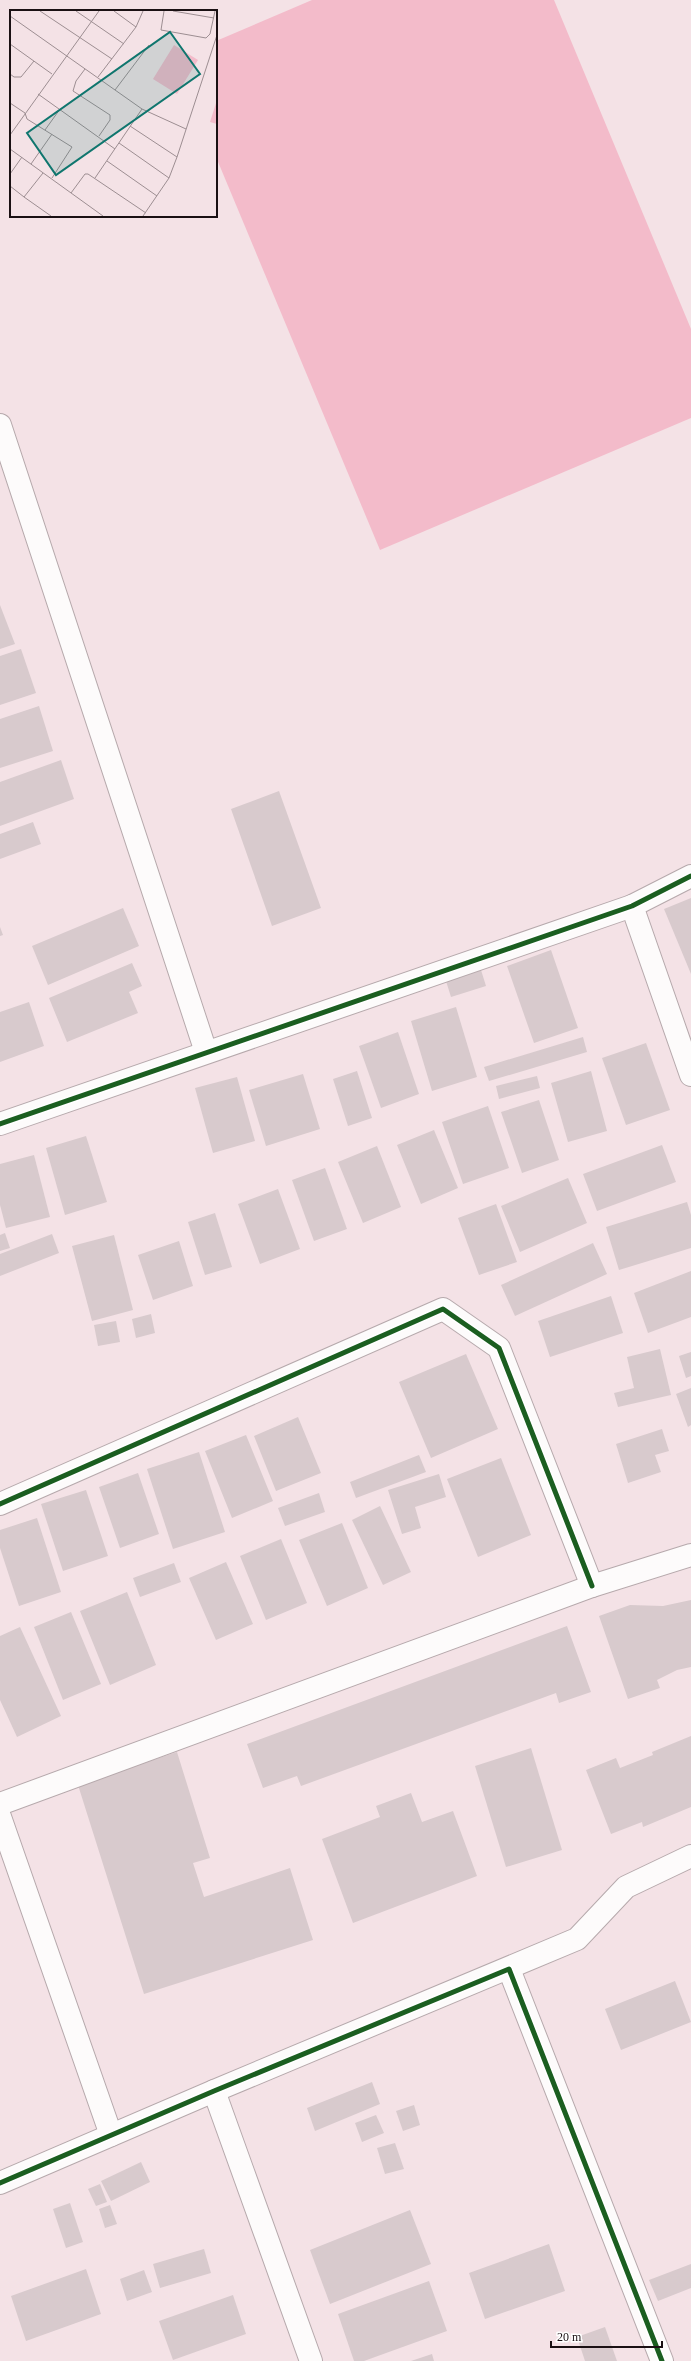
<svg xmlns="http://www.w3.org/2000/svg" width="691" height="2361" font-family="'Times New Roman',serif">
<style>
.green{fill:#f3bbca}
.building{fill:#d8cacd}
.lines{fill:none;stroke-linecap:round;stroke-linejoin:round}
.minor-casing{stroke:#b6a9ac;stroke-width:24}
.minor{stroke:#fdfbfb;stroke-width:22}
.cycleway-casing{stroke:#fff;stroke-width:8}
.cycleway{stroke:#1b5e20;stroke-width:5}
.inset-road{fill:none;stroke:#9d8e92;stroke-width:1}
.view{fill:#0f766e;fill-opacity:0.15;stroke:#0f766e;stroke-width:2}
.inset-edge{fill:none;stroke:#1a1013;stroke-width:2}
</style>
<rect width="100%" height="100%" fill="#f4e2e6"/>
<!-- green -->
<polygon class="green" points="312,0 554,0 691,329 691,418 380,550 216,157 216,41"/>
<!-- building -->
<g class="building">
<polygon points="0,605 15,644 0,649"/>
<polygon points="21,649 36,693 0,705 0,656"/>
<polygon points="39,706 53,751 0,768 0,719"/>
<polygon points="61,760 74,799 0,826 0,782"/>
<polygon points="279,791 321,908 272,926 231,809"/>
<polygon points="33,822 41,844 0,859 0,834"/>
<polygon points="691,898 691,974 664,909"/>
<polygon points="123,908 139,946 48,985 32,946"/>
<polygon points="0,927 3,935 0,936"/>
<polygon points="551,950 578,1028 534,1043 507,966"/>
<polygon points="132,963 142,986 129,992 138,1013 67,1042 49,998"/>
<polygon points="481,970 486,986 451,997 446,981"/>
<polygon points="29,1002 44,1046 0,1062 0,1012"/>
<polygon points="456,1007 477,1077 432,1091 411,1021"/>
<polygon points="398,1032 419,1094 381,1108 359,1046"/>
<polygon points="583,1037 587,1052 489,1081 484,1067"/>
<polygon points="646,1043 670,1110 626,1125 602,1058"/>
<polygon points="357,1071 372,1118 348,1126 333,1079"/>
<polygon points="591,1071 607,1131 568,1142 551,1083"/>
<polygon points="303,1074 320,1129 266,1146 249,1090"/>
<polygon points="537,1076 540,1088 499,1099 496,1086"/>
<polygon points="237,1077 255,1141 213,1153 195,1088"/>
<polygon points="539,1100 559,1160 522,1173 501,1112"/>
<polygon points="488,1106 509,1168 463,1184 442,1122"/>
<polygon points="434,1130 458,1188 421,1204 397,1145"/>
<polygon points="86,1136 107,1202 65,1215 46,1148"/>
<polygon points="662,1145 676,1182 597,1211 583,1174"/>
<polygon points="377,1146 401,1207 363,1223 338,1162"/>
<polygon points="34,1155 50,1217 6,1228 0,1205 0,1164"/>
<polygon points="325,1168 347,1229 314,1241 292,1180"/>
<polygon points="568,1178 587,1223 520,1252 501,1206"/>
<polygon points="278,1189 300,1249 260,1264 238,1204"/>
<polygon points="687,1202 691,1215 691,1248 619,1270 606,1227"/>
<polygon points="496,1204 517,1262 479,1275 458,1218"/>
<polygon points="215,1213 232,1267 205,1275 188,1222"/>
<polygon points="5,1233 10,1248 0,1251 0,1235"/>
<polygon points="52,1234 59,1253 0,1276 0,1254"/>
<polygon points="114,1235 133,1310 92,1321 72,1246"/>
<polygon points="179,1241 193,1286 153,1300 138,1255"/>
<polygon points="593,1243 607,1274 515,1316 501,1285"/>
<polygon points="691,1271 691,1317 648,1333 634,1293"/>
<polygon points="611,1296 623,1333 550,1357 538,1321"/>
<polygon points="151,1314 155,1333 136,1338 132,1319"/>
<polygon points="116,1321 120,1342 98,1346 94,1325"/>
<polygon points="660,1349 671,1395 618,1407 614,1393 634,1388 627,1357"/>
<polygon points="691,1352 691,1376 686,1378 679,1356"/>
<polygon points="466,1354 498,1429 431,1458 399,1382"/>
<polygon points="691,1388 691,1425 688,1427 676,1394"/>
<polygon points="298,1417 321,1473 276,1491 254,1436"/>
<polygon points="662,1429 669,1451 655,1455 661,1472 628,1483 616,1444"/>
<polygon points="246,1435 273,1501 232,1518 205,1451"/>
<polygon points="199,1452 225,1532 173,1549 147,1469"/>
<polygon points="419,1455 426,1472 356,1498 350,1482"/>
<polygon points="501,1458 531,1535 478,1557 447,1479"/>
<polygon points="138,1473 159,1534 120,1548 99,1487"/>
<polygon points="439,1474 446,1497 415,1507 421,1528 402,1534 388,1490"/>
<polygon points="86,1490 108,1556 63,1571 41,1504"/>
<polygon points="319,1493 325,1512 285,1526 278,1508"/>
<polygon points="380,1506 411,1572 383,1585 352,1520"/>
<polygon points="37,1518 61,1592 19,1606 0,1548 0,1530"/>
<polygon points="342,1523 368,1588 327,1606 299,1540"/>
<polygon points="281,1539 307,1603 266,1620 240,1556"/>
<polygon points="226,1562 253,1624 216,1640 189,1578"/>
<polygon points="174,1563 181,1582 140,1597 133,1578"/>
<polygon points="127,1592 156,1665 110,1685 80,1611"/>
<polygon points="691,1600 691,1667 677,1670 657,1680 660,1688 628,1699 599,1616 630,1605 663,1606"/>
<polygon points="71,1612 101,1684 63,1700 34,1627"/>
<polygon points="567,1626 591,1692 559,1703 556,1693 301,1786 297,1776 263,1788 247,1744"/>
<polygon points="20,1627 61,1716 17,1737 0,1700 0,1636"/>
<polygon points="691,1736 691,1807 643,1827 642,1822 611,1834 586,1770 616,1758 620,1768 653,1755 652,1752"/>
<polygon points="531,1748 562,1850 506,1867 475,1766"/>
<polygon points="177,1752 210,1858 193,1863 204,1897 290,1868 313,1940 144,1994 78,1785"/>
<polygon points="411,1793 422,1822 453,1811 477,1876 353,1923 322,1839 380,1817 376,1806"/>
<polygon points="675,1981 691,2022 621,2050 605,2009"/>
<polygon points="372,2082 380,2104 315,2131 307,2108"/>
<polygon points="414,2105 420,2125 403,2131 396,2111"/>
<polygon points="376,2115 384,2133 362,2142 355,2123"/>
<polygon points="395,2143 404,2169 385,2174 377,2148"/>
<polygon points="141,2162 150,2182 111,2201 101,2181"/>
<polygon points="100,2184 107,2202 96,2206 88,2189"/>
<polygon points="70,2203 83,2242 66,2248 53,2209"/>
<polygon points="110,2205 117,2224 105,2228 99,2209"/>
<polygon points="410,2210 431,2264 330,2304 310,2250"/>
<polygon points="549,2244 565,2291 485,2319 469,2273"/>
<polygon points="204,2249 211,2273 160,2288 153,2264"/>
<polygon points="691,2264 691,2288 658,2301 649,2280"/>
<polygon points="86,2269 101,2314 26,2341 11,2296"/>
<polygon points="144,2270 152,2292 127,2301 120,2279"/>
<polygon points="429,2281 447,2331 364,2361 354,2361 338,2314"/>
<polygon points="233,2295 246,2334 173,2360 159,2321"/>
<polygon points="605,2327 617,2361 585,2361 577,2337"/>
<polygon points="432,2354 434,2361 411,2361"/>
</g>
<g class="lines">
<!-- minor casing -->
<g class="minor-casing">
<g id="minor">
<polyline points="0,425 206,1052"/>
<polyline points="632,906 691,1075"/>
<polyline points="0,1124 632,906 691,876"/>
<polyline points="0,1504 443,1309 499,1348 592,1586"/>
<polyline points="0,1804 592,1586 691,1555"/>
<polyline points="0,1817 111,2135"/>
<polyline points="509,1969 662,2361"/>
<polyline points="214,2091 311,2361"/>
<polyline points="0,2183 214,2091 577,1939 626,1887 691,1856"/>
</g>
</g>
<!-- minor -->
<use href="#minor" class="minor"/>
<!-- cycleway casing -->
<g class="cycleway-casing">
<g id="cycleway">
<polyline points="0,1124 632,906 691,876"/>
<polyline points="0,1504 443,1309 499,1348 592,1586"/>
<polyline points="0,2183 214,2091 509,1969 662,2361"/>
</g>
</g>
<!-- cycleway -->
<use href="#cycleway" class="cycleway"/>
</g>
<!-- overview -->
<g transform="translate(10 10)">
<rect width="207" height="207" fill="#f4e2e6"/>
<path d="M 164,35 L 188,50 L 167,84 L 143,69 ZM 207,90 L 207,114 L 200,112 Z" fill="#f3bbca"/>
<path class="inset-road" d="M 30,1 L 102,49M 66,1 L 114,34M 104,1 L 126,17M 154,1 L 151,20 L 196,28 L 200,24 L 205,1M 163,1 L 204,8M 0,6 L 132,99 L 176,119M 0,34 L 42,64M 75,59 L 66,71 L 63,81 L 100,105 L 100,110 L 89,126M 0,64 L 4,67 L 11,67 L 24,51M 88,67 L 126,17 L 133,1M 105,80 L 139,35M 28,84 L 105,139M 0,93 L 15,103 L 17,109 L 62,137 L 42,168M 120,116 L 167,147M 35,120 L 50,99M 0,125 L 89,1M 109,133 L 159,168M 0,139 L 93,206M 97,151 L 147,186M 21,154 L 42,124M 33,163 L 14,187 L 41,206M 0,164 L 12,147M 85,168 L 132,99M 0,176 L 14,187M 61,183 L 75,164 L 78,164 L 136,203M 133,206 L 159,168 L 167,147 L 207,25"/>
<path class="view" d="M 160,22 L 190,64 L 46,165 L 17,123 Z"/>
<rect width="207" height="207" class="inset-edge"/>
</g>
<!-- scale -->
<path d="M551 2341v6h111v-6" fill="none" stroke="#1a1013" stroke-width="2"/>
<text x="557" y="2341" font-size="12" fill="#1a1013" stroke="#ffffff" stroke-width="3" paint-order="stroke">20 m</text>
</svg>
